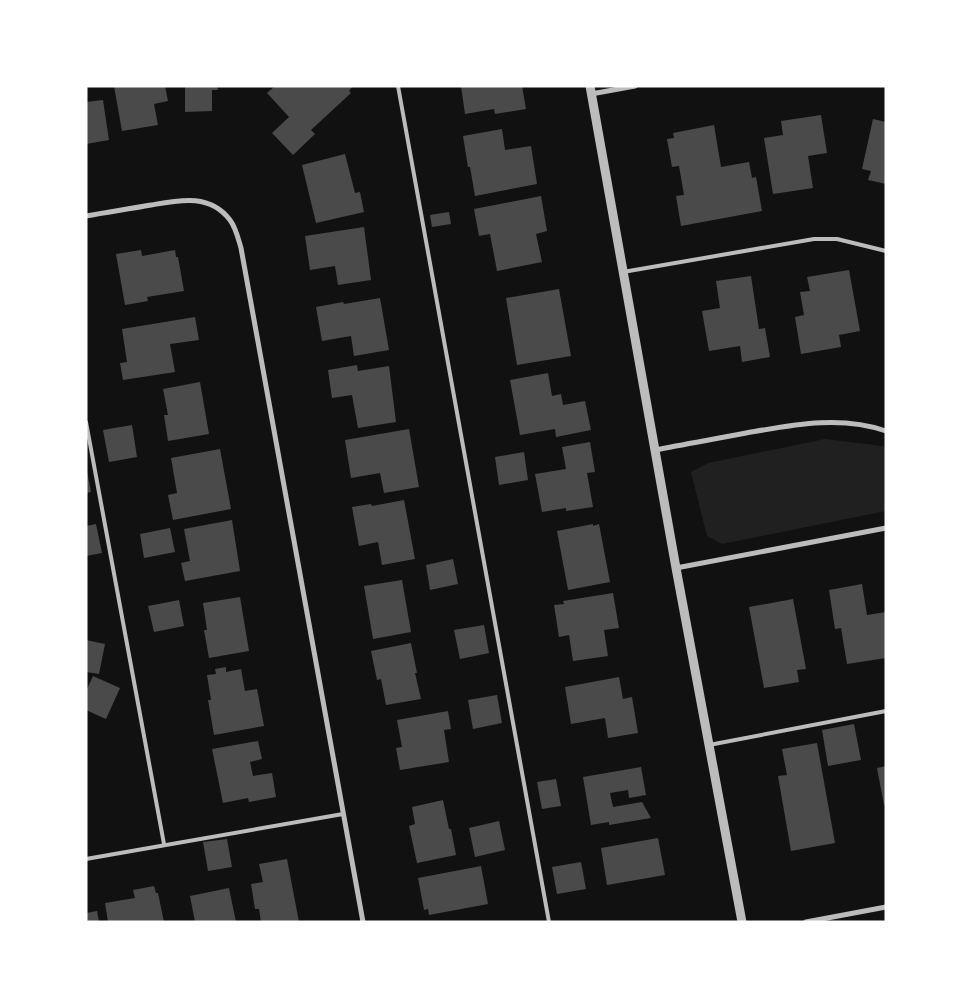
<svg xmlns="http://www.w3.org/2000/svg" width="972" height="1008" font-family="'Exo 2',sans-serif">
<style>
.green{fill:#202020}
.building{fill:#4a4a4a}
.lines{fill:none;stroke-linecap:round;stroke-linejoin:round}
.service{stroke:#bcbcbc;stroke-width:4}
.minor{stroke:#bcbcbc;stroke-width:5}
.tertiary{stroke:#bcbcbc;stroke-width:9}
</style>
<rect width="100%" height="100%" fill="#111"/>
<!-- green -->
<polygon class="green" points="825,439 883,446 886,448 886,511 722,544 707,536 691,472 708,463"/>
<!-- building -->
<g class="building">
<polygon points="114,86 165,86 168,101 154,104 158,125 122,131"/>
<polygon points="185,86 217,86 218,90 212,90 212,111 185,112"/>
<polygon points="275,86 351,86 352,87 349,91 351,93 311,130 315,134 293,155 272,133 289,117 267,93"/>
<polygon points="461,86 522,86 526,109 495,114 494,109 465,114"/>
<polygon points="103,100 109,140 86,144 86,102"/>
<polygon points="821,115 827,153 808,156 813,188 773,194 764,138 783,135 781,121"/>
<polygon points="873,119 886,122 886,184 868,180 871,171 862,169"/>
<polygon points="714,125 721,167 749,162 752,178 756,177 762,211 681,226 676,196 684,195 679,166 672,167 667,139 674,138 673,133"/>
<polygon points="502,129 505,150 531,146 537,184 475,196 470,167 468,167 463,136"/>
<polygon points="345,154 355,193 360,192 364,212 316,223 302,165"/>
<polygon points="541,196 547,231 536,234 542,262 497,271 490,234 479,236 474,209"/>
<polygon points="449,212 451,224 432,227 430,215"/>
<polygon points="364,227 371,280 338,285 335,266 310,270 305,236"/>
<polygon points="141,250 142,256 175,250 176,257 178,257 184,291 147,297 148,301 125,305 116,254"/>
<polygon points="849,270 860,331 839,335 841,347 801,354 795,317 804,315 800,292 810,291 807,277"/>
<polygon points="751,276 759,329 765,328 770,357 742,362 740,346 709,351 702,311 720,308 716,281"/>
<polygon points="559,289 571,356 517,365 506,298"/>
<polygon points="380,298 389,350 354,356 351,336 322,341 316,307 343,302 344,304"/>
<polygon points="195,317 199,340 170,344 175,372 123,380 120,363 127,362 122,329"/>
<polygon points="357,365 358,371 389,366 396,422 358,428 352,395 332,398 328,370"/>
<polygon points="548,373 552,396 561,394 563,405 585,401 591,430 556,437 555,429 520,435 510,380"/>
<polygon points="200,382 209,434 168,441 164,415 168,415 163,389"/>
<polygon points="132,425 137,457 109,462 103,430"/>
<polygon points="409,429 419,487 384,493 380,473 351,478 345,440"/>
<polygon points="590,442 595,472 587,473 593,507 566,511 566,508 542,512 535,474 566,469 562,447"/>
<polygon points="220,449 231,509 173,520 168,495 177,493 171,458"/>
<polygon points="524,452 528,480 499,485 495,457"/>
<polygon points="86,471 87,471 91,492 86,493"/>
<polygon points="404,500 415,559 382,565 378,542 359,546 352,507 371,504 372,506"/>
<polygon points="232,520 240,571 185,581 181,563 190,561 184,529"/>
<polygon points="96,524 102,553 86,556 86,526"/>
<polygon points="593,524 593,526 599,524 610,582 568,590 557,531"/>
<polygon points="170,528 175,552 144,558 140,534"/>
<polygon points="453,559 458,584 430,590 426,565"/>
<polygon points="402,580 411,632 373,639 364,586"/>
<polygon points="862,584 867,615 886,612 886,658 847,664 841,628 835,629 829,590"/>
<polygon points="613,593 619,628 604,630 608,656 573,661 569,635 559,637 554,605 564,604 563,601"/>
<polygon points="240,597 249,651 209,658 204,630 207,630 203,603"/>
<polygon points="793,599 806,669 797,670 799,682 764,688 749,607"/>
<polygon points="179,600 184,626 154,632 148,606"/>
<polygon points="484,625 489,653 460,659 454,630"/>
<polygon points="86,640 105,644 99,674 86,672"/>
<polygon points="411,643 417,673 415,673 421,699 386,705 381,679 377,680 371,651"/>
<polygon points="226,667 226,672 241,669 245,691 257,689 264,726 214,735 208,700 211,700 207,675 216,674 215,669"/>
<polygon points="93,676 120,688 106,719 86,710 86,691"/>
<polygon points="619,677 623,699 632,697 638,733 608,738 605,718 571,724 565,687"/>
<polygon points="497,695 502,723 473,729 468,700"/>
<polygon points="448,711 451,729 444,730 449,762 400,770 396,748 402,747 397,720"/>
<polygon points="854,724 861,760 828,766 822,730"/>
<polygon points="258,741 262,759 250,762 253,776 272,773 276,797 249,802 248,798 223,803 212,749"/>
<polygon points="817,743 835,843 791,851 778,776 787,775 782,749"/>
<polygon points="886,766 886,804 884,805 877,768"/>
<polygon points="641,767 646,795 629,798 628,790 610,793 613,807 642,802 651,818 609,825 609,822 591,825 583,777"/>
<polygon points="556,779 561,806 542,809 537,782"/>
<polygon points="443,800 449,829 451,829 456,855 417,863 409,826 415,824 412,807"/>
<polygon points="499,821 505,850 475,857 469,828"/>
<polygon points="658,838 665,875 607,885 601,848"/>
<polygon points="227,839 232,867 208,871 203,842"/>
<polygon points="287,859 299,922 261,922 259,909 255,909 251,884 263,882 259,864"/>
<polygon points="581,862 586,889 557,894 552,867"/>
<polygon points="481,866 488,904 429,915 428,909 424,910 418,878"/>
<polygon points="154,886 156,893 158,893 164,922 108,922 105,903 135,898 133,890"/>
<polygon points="229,888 236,922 195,922 190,896"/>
<polygon points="97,911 99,922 86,922 86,913"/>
</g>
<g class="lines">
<!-- service -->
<g class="service">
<polyline points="398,86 549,922"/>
<polyline points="623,272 814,239 837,239 886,251"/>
<polyline points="86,422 164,844"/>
<polyline points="709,745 886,711"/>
<polyline points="86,859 343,814"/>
</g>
<!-- minor -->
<g class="minor">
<polyline points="591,94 635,86"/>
<path d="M 86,216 C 108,212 129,209 151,205 C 179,200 210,193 230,220 C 236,228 238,238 241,248 L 363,922"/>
<path d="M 655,450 C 685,444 715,439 746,433 C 792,425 840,415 886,431"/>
<polyline points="676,568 886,528"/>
<polyline points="806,922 886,907"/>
</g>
<!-- tertiary -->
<polyline class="tertiary" points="590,86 676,568 742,922"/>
</g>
<!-- border -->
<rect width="972" height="1008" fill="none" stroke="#ffffff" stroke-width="175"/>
</svg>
